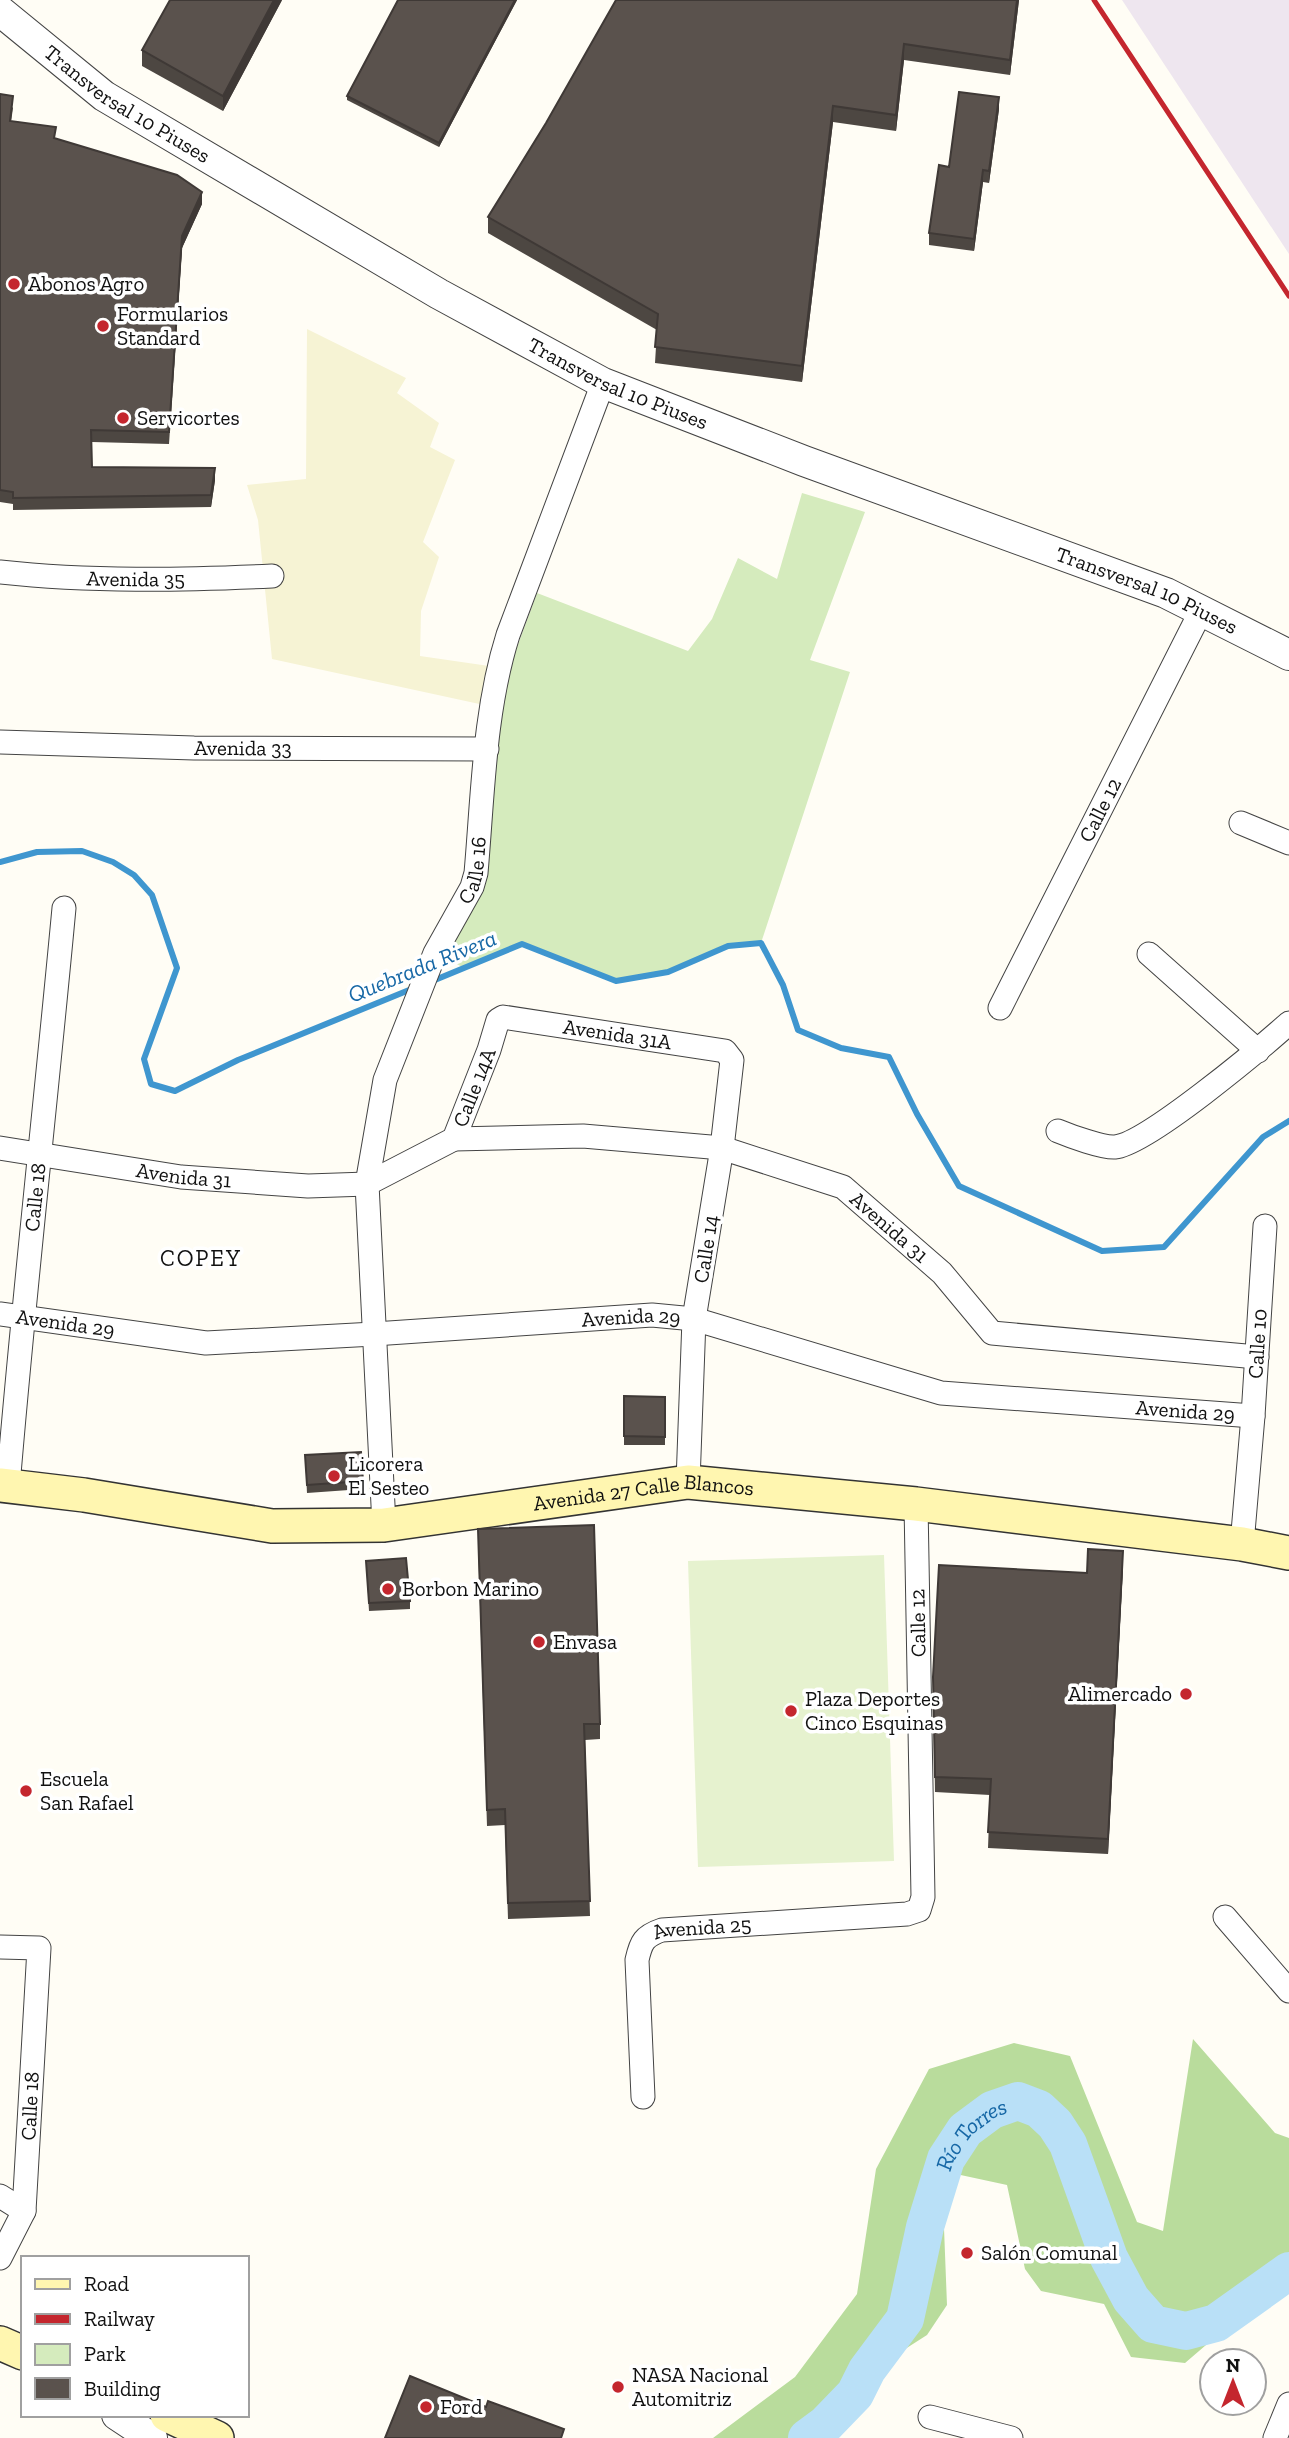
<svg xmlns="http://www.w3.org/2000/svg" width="1289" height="2438" font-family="'Zilla Slab',serif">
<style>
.industrial{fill:#eee6ef}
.farmland{fill:#f6f3d4}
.green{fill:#d5ebbd}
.forest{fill:#b9dc9c}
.pitch{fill:#e6f2cf}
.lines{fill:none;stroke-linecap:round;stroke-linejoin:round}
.stream{stroke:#3f96cf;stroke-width:6}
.river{stroke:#b9e0f7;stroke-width:38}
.minor-casing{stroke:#444;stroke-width:25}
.tertiary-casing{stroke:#444;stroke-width:32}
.secondary-casing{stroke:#333;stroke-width:36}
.minor{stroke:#fff;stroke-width:23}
.tertiary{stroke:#fff;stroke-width:30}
.secondary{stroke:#fff6b0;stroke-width:33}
.rail{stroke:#c4262e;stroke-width:5}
.wall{fill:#4d4742}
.shaded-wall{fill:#3f3936}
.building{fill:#5a524d;stroke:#3f3936;stroke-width:2}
.poi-dot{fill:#c4262e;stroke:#fff;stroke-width:2.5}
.labels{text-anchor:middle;stroke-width:7;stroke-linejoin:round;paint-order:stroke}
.street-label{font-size:21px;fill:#111;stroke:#fff}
.poi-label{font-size:21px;fill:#111;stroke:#fff;text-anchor:start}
.water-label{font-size:23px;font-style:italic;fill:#1768a6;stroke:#fff}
.neighbourhood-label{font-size:23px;letter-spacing:2px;fill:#111;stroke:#fff}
</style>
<rect width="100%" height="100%" fill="#fffdf5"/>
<!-- industrial -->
<polygon class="industrial" points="1122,0 1289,0 1289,254"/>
<!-- farmland -->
<polygon class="farmland" points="307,329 406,378 397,393 439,423 430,447 455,460 423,542 439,557 421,611 420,656 489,666 484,705 272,659 258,520 247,485 306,479"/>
<!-- green -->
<polygon class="green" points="802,493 865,512 810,660 850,672 761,943 728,946 668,972 616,981 522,944 464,968 439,954 459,922 481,894 486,880 496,755 509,669 537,593 688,651 712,619 738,558 777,579"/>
<!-- forest -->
<polygon class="forest" points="1193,2039 1275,2133 1289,2138 1289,2274 1185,2363 1131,2357 1104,2304 1041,2291 1025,2269 1007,2185 956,2174 944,2228 947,2305 927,2335 877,2367 834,2438 713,2438 795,2377 857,2294 876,2169 929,2069 1014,2043 1070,2056 1137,2222 1163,2231"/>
<!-- pitch -->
<polygon class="pitch" points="884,1555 894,1861 698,1867 688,1561"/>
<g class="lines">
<!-- stream -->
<g class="stream">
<polyline points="0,862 37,852 82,851 113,862 134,875 152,895 177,968 144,1059 151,1084 175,1091 238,1060 414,988"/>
<polyline points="430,982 522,944 616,981 668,972 728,946 761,943 783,985 798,1030 841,1048 889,1057 917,1114 959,1186 1102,1251 1164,1247 1263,1137 1289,1121"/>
</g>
<!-- river -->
<path class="river" id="s1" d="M 807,2438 L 826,2424 L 855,2394 L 867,2370 L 905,2319 L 925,2227 L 946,2159 L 965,2130 L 992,2110 L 1018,2101 L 1039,2109 L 1055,2124 L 1068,2144 L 1109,2258 L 1131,2299 L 1153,2324 L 1186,2331 L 1216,2323 L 1289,2271"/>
<!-- minor casing -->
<g class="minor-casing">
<g id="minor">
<path id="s2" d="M 0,572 C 90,582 182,580 272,576"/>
<path id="s3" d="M 0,742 L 194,748 L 487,749"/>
<polyline points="1241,823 1289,843"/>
<polyline points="1149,954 1258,1051"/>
<path id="s4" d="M 1000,1008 L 1201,611"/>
<path d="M 1058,1131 C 1070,1136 1103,1148 1115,1147 C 1147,1144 1261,1048 1289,1023"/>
<path id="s5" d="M 454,1139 L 583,1136 L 722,1148 L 843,1187 L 942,1273 L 992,1333 L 1257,1357"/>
<path id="s6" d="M 0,1148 L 181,1177 L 308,1186 L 367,1184 L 454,1139 L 489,1050 L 498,1020 L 503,1017 L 725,1051 L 732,1060 L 722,1148 L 694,1319 L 688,1482"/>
<path id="s7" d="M 0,1314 L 206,1343 L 374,1334 L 652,1315 L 694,1319 L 941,1393 L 1253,1416"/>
<path id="s8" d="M 8,1486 C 24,1293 46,1101 64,908"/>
<path id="s9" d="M 384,1525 L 367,1184 L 385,1080 L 435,953 L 472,887 L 476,873 C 483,794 484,711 508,635 L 603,383"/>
<path id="s10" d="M 1242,1544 L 1253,1416 L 1265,1226"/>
<polyline points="1225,1917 1289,1991"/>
<polyline points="0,1947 39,1948 24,2211 0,2258"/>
<path id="s11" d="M 643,2097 L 637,1960 C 641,1942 644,1936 662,1930 L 907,1914 L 919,1910 L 923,1897 L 916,1504"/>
<polyline points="0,2196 24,2211"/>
<polyline points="930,2417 1011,2438"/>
<polyline points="1275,2438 1289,2404"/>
</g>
</g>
<!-- tertiary casing -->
<g class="tertiary-casing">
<g id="tertiary">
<path id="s12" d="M 0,11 L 104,96 L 439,294 L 603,383 L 804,461 L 1166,593 L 1289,655"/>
<polyline points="117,2415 152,2438"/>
</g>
</g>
<!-- secondary casing -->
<g class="secondary-casing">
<g id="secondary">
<path id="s13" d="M 0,1485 L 84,1495 L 272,1526 L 384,1525 L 688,1482 L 916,1504 L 1242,1544 L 1289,1553"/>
<polyline points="0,2343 23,2353"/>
<polyline points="167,2415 217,2438"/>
</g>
</g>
<!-- minor -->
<use href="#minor" class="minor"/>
<!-- tertiary -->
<use href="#tertiary" class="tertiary"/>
<!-- secondary -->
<use href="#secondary" class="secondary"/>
<!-- rail -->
<polyline class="rail" points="1094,0 1289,296"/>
</g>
<!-- wall -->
<g class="wall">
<polygon points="282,0 223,111 142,66 142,50"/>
<polygon points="398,0 517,0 439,147 347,100 347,96"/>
<polygon points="616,0 1019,0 1010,75 904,60 896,131 833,122 802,382 655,363 657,330 488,233 488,217 546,123"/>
<polygon points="0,94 13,108 11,122 56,138 202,204 182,248 169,444 92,442 92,467 215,480 211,507 13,510 13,504 0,502"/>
<polygon points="999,109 989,183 983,182 974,251 929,245 929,233 949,167"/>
<polygon points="624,1396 665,1397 665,1445 624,1445"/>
<polygon points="305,1455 363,1481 363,1489 307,1493"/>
<polygon points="478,1544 600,1724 600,1739 585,1740 590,1916 508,1919 505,1825 487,1826"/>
<polygon points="366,1561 410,1601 410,1609 369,1611"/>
<polygon points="1123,1567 1108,1854 988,1848 990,1795 935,1792 933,1677 1087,1573"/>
</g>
<!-- shaded-wall -->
<g class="shaded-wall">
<polygon points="274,0 282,0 223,111 223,96"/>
<polygon points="515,0 517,0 439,147 439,143"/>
<polygon points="1017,0 1019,0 1010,75 1010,60"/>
<polygon points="904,44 904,60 896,131 896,115"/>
<polygon points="999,97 999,109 989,183 989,171"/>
<polygon points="833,106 833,122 802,382 802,366"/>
<polygon points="983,170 983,182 974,251 974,239"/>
<polygon points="202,192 202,204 182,248 169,444 182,236"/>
<polygon points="215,468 215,480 211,507 211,495"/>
<polygon points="1123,1551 1123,1567 1108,1854 1108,1839"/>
</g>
<!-- building -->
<g class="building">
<polygon points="170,0 274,0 223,96 142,50"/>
<polygon points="398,0 515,0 439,143 347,96"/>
<polygon points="616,0 1017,0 1010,60 904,44 896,115 833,106 802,366 655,347 658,314 488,217 546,123"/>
<polygon points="959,92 999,97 989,171 983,170 974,239 929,233 939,165 949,167"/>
<polygon points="0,94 13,96 10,121 56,127 54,138 177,175 202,192 182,236 169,432 91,430 92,467 215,468 211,495 13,498 13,492 0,490"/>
<polygon points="624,1396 665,1397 665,1437 624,1436"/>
<polygon points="361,1452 363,1481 307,1485 305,1455"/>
<polygon points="594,1525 600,1724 584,1724 590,1901 508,1903 505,1809 487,1810 478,1529"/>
<polygon points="1088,1549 1123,1551 1108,1839 988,1832 991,1779 935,1777 933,1677 939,1565 1087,1573"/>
<polygon points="406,1558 410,1601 369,1603 366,1561"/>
<polygon points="410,2376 486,2407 488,2401 564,2429 561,2438 385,2438"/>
</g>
<!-- markers -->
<g class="poi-dot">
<circle cx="14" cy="284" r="7"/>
<circle cx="103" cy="326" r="7"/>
<circle cx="123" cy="418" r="7"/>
<circle cx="334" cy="1476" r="7"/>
<circle cx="388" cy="1589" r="7"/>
<circle cx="539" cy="1642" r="7"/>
<circle cx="1186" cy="1694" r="7"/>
<circle cx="791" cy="1711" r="7"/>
<circle cx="26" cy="1791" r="7"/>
<circle cx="967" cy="2253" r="7"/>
<circle cx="618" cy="2387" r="7"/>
<circle cx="426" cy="2407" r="7"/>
</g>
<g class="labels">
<!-- street labels -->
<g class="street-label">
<text dy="7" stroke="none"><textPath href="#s12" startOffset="158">Transversal 10 Piuses</textPath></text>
<text dy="7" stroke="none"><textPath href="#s12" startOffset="724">Transversal 10 Piuses</textPath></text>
<text dy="7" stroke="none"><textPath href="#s2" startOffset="136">Avenida 35</textPath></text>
<text dy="7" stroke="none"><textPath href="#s12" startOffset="1292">Transversal 10 Piuses</textPath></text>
<text dy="7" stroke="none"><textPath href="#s3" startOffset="243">Avenida 33</textPath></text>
<text dy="7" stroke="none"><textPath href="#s4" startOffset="222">Calle 12</textPath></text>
<text dy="7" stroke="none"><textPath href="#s9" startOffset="676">Calle 16</textPath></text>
<text dy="7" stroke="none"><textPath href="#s6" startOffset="716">Avenida 31A</textPath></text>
<text dy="7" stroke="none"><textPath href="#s6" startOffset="523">Calle 14A</textPath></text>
<text dy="7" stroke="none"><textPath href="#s6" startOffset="186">Avenida 31</textPath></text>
<text dy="7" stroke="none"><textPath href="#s8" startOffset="290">Calle 18</textPath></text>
<text dy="7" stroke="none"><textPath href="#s5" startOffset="457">Avenida 31</textPath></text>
<text transform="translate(706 1249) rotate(-81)" y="7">Calle 14</text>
<text dy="7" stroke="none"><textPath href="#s7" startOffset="634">Avenida 29</textPath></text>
<text dy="7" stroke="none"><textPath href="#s7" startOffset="66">Avenida 29</textPath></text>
<text dy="7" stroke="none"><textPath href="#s10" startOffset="201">Calle 10</textPath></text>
<text dy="7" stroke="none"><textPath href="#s7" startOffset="1200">Avenida 29</textPath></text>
<text dy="7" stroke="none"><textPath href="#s13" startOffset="649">Avenida 27 Calle Blancos</textPath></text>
<text transform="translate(918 1623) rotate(-91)" y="7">Calle 12</text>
<text dy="7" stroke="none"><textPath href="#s11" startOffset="219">Avenida 25</textPath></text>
<text transform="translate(30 2106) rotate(-87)" y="7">Calle 18</text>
</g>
<!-- poi labels -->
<g class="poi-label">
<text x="28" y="291">Abonos Agro</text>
<text x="117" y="321">Formularios<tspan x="117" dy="24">Standard</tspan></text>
<text x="137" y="425">Servicortes</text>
<text x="348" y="1471">Licorera<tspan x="348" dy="24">El Sesteo</tspan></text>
<text x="402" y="1596">Borbon Marino</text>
<text x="553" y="1649">Envasa</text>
<text x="1172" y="1701" text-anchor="end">Alimercado</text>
<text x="805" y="1706">Plaza Deportes<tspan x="805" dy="24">Cinco Esquinas</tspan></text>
<text x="40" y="1786">Escuela<tspan x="40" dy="24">San Rafael</tspan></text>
<text x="981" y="2260">Salón Comunal</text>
<text x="632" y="2382">NASA Nacional<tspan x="632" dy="24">Automitriz</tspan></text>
<text x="440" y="2414">Ford</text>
</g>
<!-- water labels -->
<g class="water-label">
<text transform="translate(422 966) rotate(-22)" y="8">Quebrada Rivera</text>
<text dy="8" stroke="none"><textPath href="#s1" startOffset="357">Río Torres</textPath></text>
</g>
<!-- neighbourhood labels -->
<g class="neighbourhood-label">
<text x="201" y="1266">COPEY</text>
</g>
</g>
<!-- legend -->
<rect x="21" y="2256" width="228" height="161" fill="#ffffff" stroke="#a0a0a0" stroke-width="2"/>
<rect x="35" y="2279" width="35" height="10" fill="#fff6b0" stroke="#a0a0a0" stroke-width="2"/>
<text x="84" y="2291" font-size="21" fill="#111111">Road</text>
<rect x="35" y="2314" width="35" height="10" fill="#c4262e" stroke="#a0a0a0" stroke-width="2"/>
<text x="84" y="2326" font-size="21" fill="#111111">Railway</text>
<rect x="35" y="2344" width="35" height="21" fill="#d5ebbd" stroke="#a0a0a0" stroke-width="2"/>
<text x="84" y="2361" font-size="21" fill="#111111">Park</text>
<rect x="35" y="2378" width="35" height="21" fill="#5a524d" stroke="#a0a0a0" stroke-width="2"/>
<text x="84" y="2396" font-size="21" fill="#111111">Building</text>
<!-- north arrow -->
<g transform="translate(1233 2382)"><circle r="33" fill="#ffffff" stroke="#a0a0a0" stroke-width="2"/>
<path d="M0-5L12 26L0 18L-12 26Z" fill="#c4262e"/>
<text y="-10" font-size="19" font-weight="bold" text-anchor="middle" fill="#111111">N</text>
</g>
</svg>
